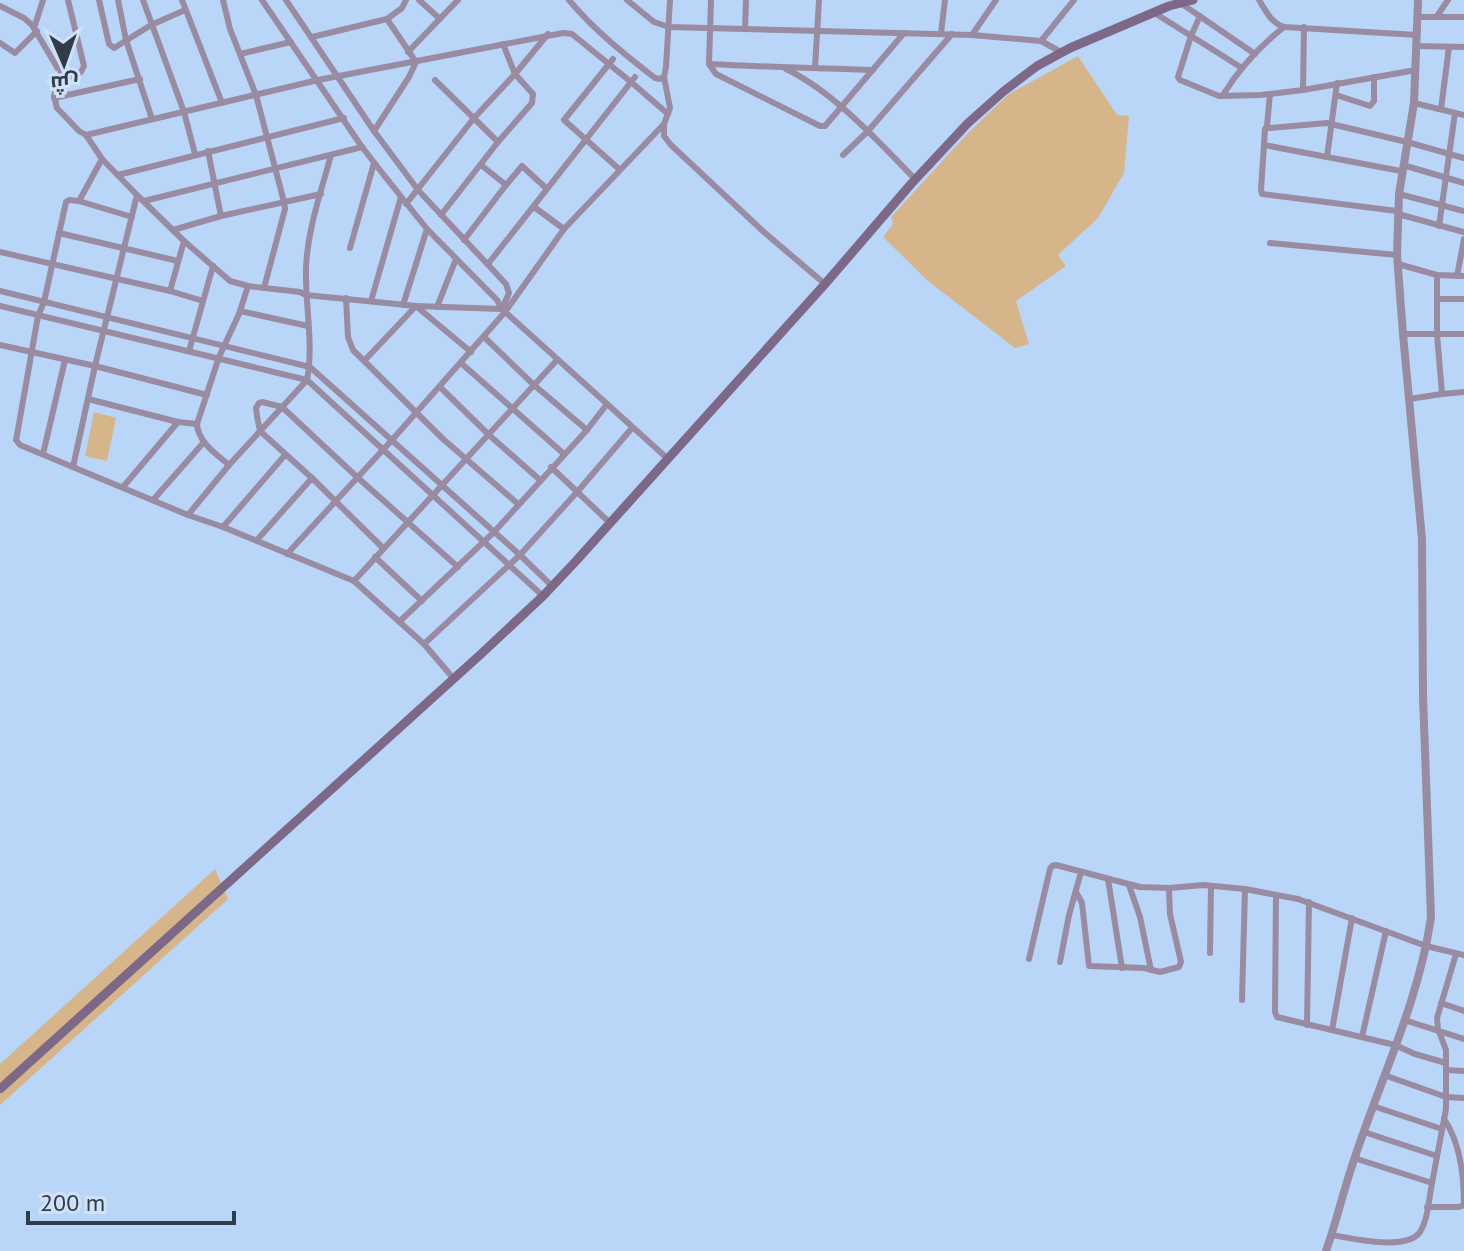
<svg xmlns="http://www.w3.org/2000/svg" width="1464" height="1251" font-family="'PT Sans',Cairo,sans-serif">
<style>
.green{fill:#d6b58b}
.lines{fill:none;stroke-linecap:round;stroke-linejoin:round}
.minor{stroke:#998ba1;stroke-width:6}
.tertiary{stroke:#998ba1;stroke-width:8}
.secondary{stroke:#7d6888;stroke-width:9}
</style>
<rect width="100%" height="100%" fill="#b9d6f9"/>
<!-- green -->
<g class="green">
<polygon points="1078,56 1117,115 1129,116 1124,173 1098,218 1058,255 1066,266 1016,301 1029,344 1015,348 928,281 883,237 893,224 891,217 968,133 1009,94"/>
<polygon points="94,412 116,418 107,461 85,456"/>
<polygon points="215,869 228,899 0,1105 0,1064"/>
</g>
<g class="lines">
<!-- minor -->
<g class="minor">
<polyline points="68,0 84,66 81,72 58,83 54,96 57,108 79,131 86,135 102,159 137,195 184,241 230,281 248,286 300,292 306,295 416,306 502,309"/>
<polyline points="99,0 109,44 114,48 151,25 185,10"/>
<polyline points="118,0 126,40 152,119"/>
<polyline points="143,0 184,112 195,154"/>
<polyline points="182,0 222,103"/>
<polyline points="223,0 230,29 256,95 284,202 285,209 264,288"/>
<polyline points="262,0 362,147 383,174 427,229 497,300 502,309 668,459"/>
<polyline points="286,0 374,131 418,190 506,284 509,293 502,309"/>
<polyline points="419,0 439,18"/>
<path d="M 569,0 C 594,30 624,54 655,78 L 660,79 L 664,77 L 666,67 L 670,0"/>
<polyline points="627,0 654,22 669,27 972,35 1041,41 1061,52"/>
<polyline points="711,0 709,64 716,74 820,126 825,126 904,33"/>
<path d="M 1259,0 C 1266,11 1271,23 1284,27 L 1417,35"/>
<polyline points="1182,4 1255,54"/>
<polyline points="0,6 24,18 32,25 64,79"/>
<polyline points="1153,12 1242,68"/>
<polyline points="1200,16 1191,36 1178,77 1180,80 1219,96 1261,95 1303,90 1416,70"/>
<polyline points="1437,16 1448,0"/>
<polyline points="1418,17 1464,17"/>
<polyline points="34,28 43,0"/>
<polyline points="745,29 746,0"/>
<polyline points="941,33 945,0"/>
<polyline points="972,35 996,0"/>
<polyline points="312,37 387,19 402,8 406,0"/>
<polyline points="1041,41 1074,0"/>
<polyline points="0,43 15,53 37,31"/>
<polyline points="1416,46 1464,47"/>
<polyline points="408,52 458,0"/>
<polyline points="240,54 291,42"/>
<polyline points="613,59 564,120 619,169"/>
<path d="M 709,64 C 764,67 818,68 873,70"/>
<polyline points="815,68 819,0"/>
<path d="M 786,69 C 834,92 878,141 915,179"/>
<polyline points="435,80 498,142"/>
<polyline points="1337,83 1327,157 1401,171"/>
<polyline points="1303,90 1304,27"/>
<polyline points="1270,94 1267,126 1269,128 1327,123 1407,142 1464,158"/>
<path d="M 1223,95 C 1239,69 1260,46 1284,27"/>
<polyline points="1336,95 1370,106 1374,101 1374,77"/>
<polyline points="54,98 140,79"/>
<polyline points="1414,103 1464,115"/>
<polyline points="1441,109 1449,47"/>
<polyline points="664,124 664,136 671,145 765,233 825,284"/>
<polyline points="1267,126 1265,129 1261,190 1262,194 1397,211"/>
<polyline points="374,131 409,77 416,62 387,19"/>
<polyline points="86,135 318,80 563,33 572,34 631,82 668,114"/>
<polyline points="1264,145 1327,157"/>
<polyline points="208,151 221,216"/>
<polyline points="843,155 868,131 952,34"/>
<polyline points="1403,165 1464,183"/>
<polyline points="118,175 344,118"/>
<polyline points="506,185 522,166 547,189"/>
<polyline points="1399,194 1464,211"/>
<polyline points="79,201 102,159"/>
<polyline points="144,201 362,147"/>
<polyline points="406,204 474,118 515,74 548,34"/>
<polyline points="534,207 564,229"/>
<polyline points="1398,214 1464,232"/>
<polyline points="441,215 498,142 532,103 533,94 515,74 503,44"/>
<polyline points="132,217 79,201 69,200 66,202 44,302 38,316 17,435 16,440 20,445 188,515 223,527 354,581 424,644 454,679"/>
<polyline points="1439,226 1455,113"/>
<polyline points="173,230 221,216 321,194"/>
<polyline points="59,233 178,261"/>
<polyline points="464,240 506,185 481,165"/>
<polyline points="1270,243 1397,255"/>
<polyline points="350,248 374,163"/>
<polyline points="0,252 170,291 203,301"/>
<polyline points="488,264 635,77"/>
<polyline points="1398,264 1437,275 1464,276"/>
<polyline points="1437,275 1437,334 1442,394"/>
<polyline points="1457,276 1464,239"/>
<polyline points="0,291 310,367 520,555 552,586"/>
<polyline points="170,291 184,241"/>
<polyline points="346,298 348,337 353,350 443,439 518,504"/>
<polyline points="1437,299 1464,299"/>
<polyline points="371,301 401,197"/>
<polyline points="403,305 427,229"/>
<polyline points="0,306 307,380 543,596"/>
<polyline points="437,307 456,259"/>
<polyline points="240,311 308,326"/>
<polyline points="1403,334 1464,334"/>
<polyline points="484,337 534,385 587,430"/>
<polyline points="0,345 95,366 207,395"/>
<polyline points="189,351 213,266"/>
<polyline points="365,360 416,306 471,352"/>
<polyline points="461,363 564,454"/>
<polyline points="440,387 489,435 540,480"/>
<polyline points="88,399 178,422 197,424"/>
<polyline points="1409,399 1442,394 1464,392"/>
<polyline points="43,454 65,360"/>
<path d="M 229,465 C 216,454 198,442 197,424 L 219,357 L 239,314 L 248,286"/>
<polyline points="73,467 95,366 137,195"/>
<polyline points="551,467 610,523"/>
<polyline points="123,487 178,422"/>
<polyline points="153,500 204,442"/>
<path d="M 188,515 L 229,465 L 307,380 C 314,344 305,306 306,269 C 307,231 321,192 331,155"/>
<polyline points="223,527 285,455"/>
<polyline points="257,540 312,478"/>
<polyline points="383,548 312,478 260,431 257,416 256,408 259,403 262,402 282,407 357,477 458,567"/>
<polyline points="287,554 392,440 505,312 564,229 664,124 670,108 664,77"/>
<polyline points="375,557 422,601"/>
<polyline points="354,581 557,360"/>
<polyline points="399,622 494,532 587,430 607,404"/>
<polyline points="424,644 520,555 578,491 632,428"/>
<polyline points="1108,879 1122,968"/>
<polyline points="1129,885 1140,917 1151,970"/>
<polyline points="1076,892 1082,903 1089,966 1144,968 1160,972 1179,967 1181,962 1170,914 1169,888"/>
<polyline points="1276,895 1275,1012 1277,1017 1395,1045 1415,1054 1446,1063"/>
<polyline points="1210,953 1211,886"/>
<polyline points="1029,959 1050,869 1052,866 1056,865 1140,887 1169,888 1204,885 1245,889 1298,899 1426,946 1464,955"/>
<polyline points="1060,962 1069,915 1081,872"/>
<polyline points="1242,1000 1245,889"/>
<polyline points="1441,1003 1464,1011"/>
<polyline points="1404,1020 1464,1039"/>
<polyline points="1307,1025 1309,902"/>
<polyline points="1332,1030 1352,918"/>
<polyline points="1362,1037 1386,931"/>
<polyline points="1446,1070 1464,1071"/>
<polyline points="1384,1075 1446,1097 1464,1098"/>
<polyline points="1373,1106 1442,1129"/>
<polyline points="1364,1132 1437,1156"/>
<polyline points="1432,1183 1446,1109 1446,1050 1438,1029 1437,1018 1456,954"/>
<path d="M 1427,1207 L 1459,1207 L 1464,1205 C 1464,1177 1460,1142 1444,1119"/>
<path d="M 1332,1235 C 1354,1239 1407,1251 1420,1232 C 1428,1219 1429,1199 1432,1183 L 1354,1158"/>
</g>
<!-- tertiary -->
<path class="tertiary" d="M 1326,1251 C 1337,1220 1344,1188 1355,1157 C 1381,1078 1419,1001 1431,917 L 1423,696 L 1422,539 L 1403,334 L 1397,255 L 1399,194 L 1414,103 L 1418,0"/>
<!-- secondary -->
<polyline class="secondary" points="0,1089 481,654 543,596 576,561 825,284 911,184 968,123 1004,91 1037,66 1070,48 1169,6 1193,0"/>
</g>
<!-- north arrow -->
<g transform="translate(64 64) rotate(178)" stroke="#d1e2f8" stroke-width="6" paint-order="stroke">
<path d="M0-6L14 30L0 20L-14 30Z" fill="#303c4a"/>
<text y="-12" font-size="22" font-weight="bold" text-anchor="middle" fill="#303c4a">ش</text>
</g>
<!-- scale -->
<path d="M28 1211v12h206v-12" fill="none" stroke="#303c4a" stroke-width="4"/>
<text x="40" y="1211" font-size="24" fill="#303c4a" stroke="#d1e2f8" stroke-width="6" paint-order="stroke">200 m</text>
</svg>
